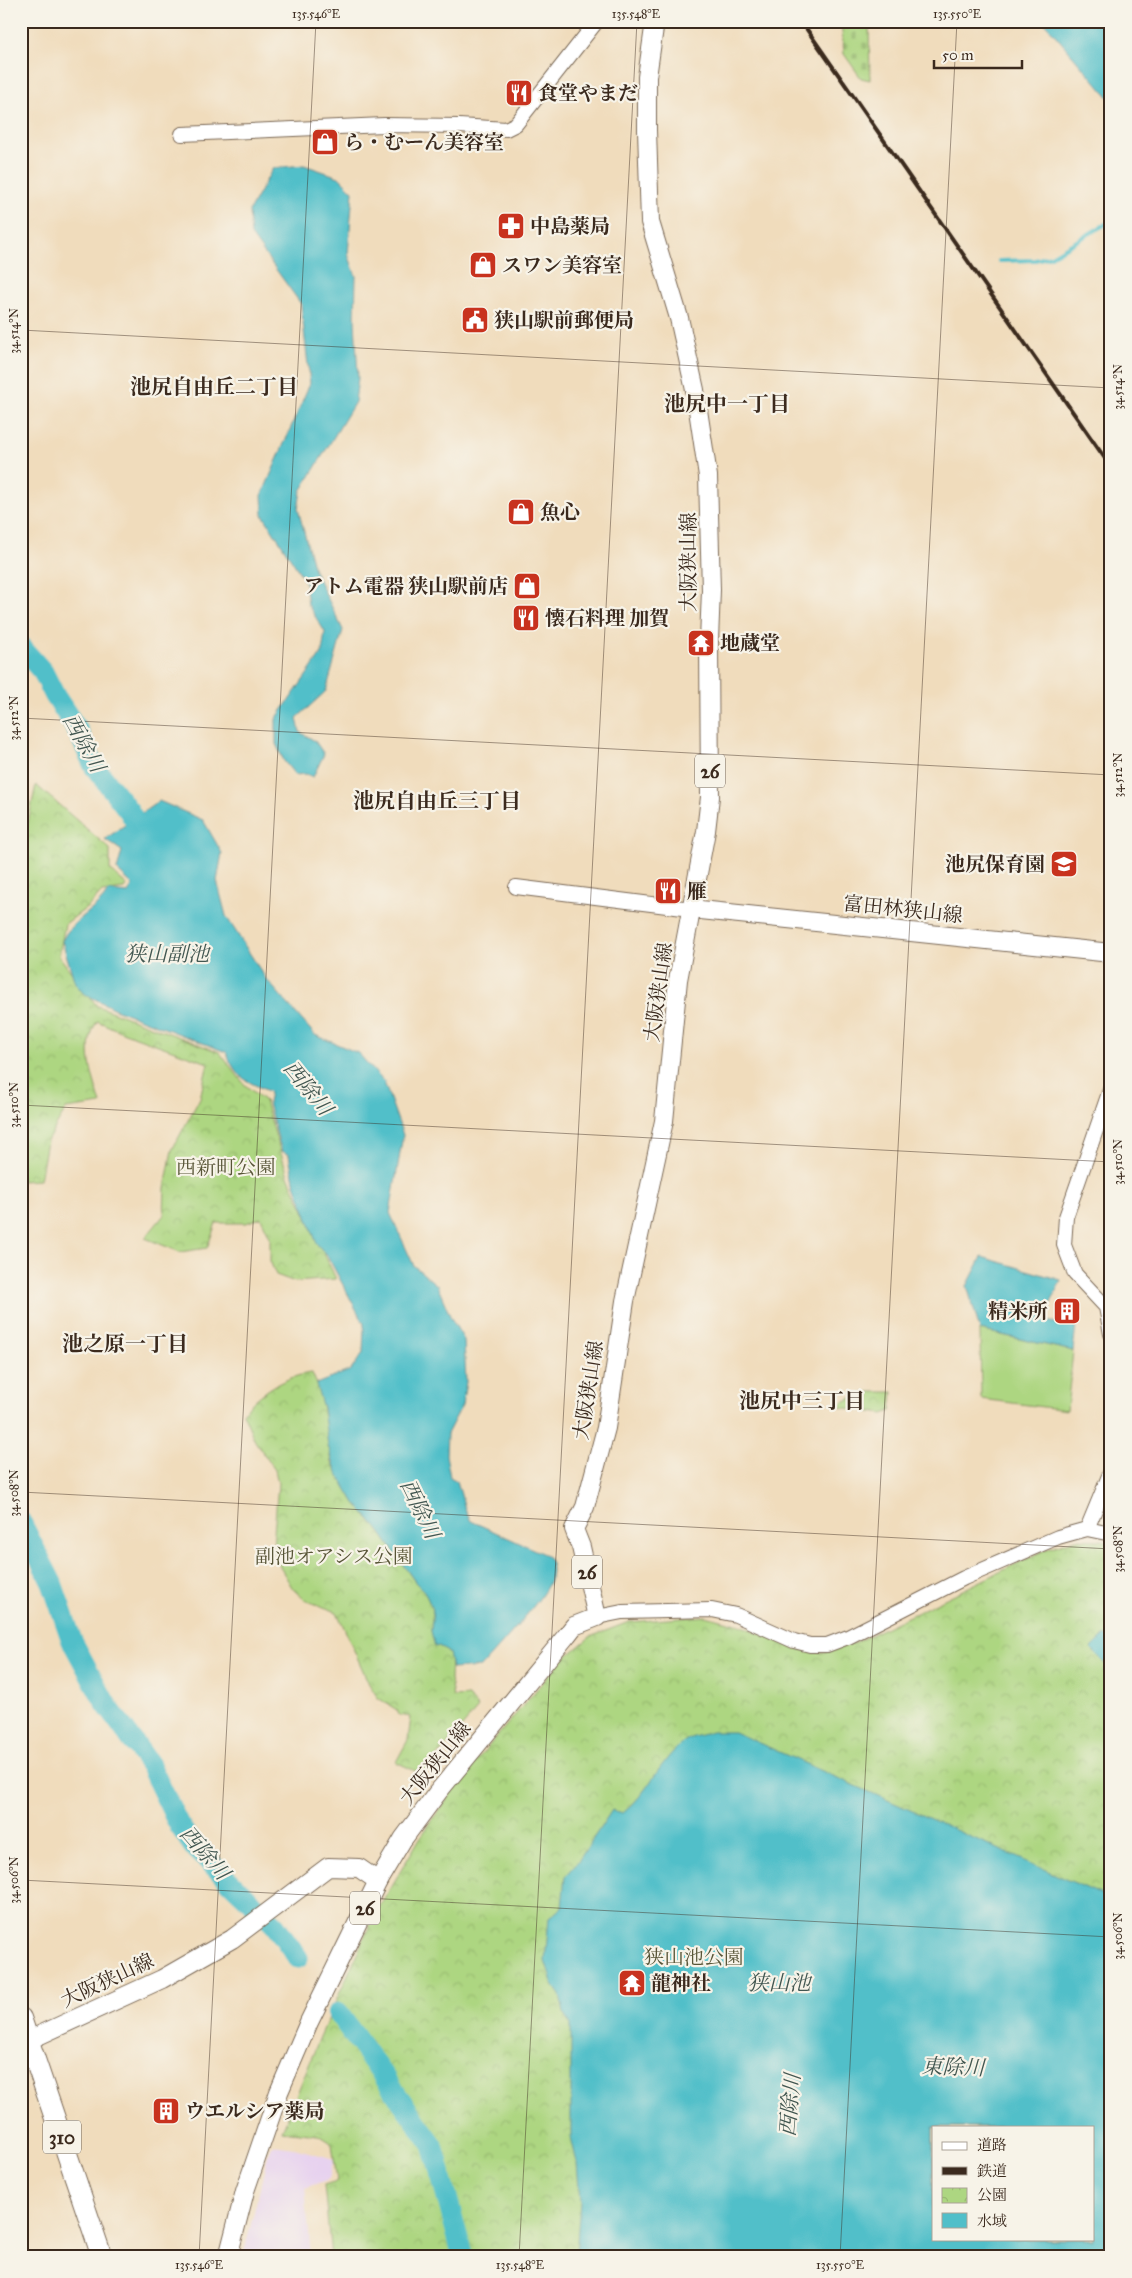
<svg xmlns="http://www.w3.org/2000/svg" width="1132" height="2278" font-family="'IM FELL Great Primer','Noto Serif JP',serif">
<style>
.built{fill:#e7d2ef}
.cemetery{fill:url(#cemetery-stones);stroke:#748050}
.park{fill:url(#park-crowns);stroke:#748050;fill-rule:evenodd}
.pitch{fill:#add681;stroke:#748050}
.water{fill:#51bfc9;stroke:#467474;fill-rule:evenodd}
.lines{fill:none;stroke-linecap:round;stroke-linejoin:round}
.stream{stroke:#51bfc9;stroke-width:4}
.river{stroke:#51bfc9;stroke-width:21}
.minor-casing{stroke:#7a6855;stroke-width:16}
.major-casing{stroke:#7a6855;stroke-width:20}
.highway-casing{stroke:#7a6855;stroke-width:22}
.minor{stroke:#fff;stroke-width:14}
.major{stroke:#fff;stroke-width:18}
.highway{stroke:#fff;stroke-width:20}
.rail{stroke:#3b2a1e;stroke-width:4}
.ticks{fill:none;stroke:#3b2a1e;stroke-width:1;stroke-opacity:0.45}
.labels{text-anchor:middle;stroke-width:4.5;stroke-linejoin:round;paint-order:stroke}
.shield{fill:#f7f3e8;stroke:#73665b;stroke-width:1}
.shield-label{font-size:19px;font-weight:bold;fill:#3b2a1e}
.poi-label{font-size:20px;font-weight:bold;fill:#3b2a1e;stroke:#f7f3e8;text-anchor:start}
.street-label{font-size:20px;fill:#3b2a1e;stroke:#f7f3e8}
.park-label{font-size:20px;fill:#585537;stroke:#f7f3e8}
.neighbourhood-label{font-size:21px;font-weight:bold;fill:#3b2a1e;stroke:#f7f3e8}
.water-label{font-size:21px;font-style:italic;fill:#425751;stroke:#f7f3e8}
.neatline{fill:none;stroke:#3b2a1e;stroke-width:2}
.ticks-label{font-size:12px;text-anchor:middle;fill:#3b2a1e}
</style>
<defs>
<pattern id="cemetery-stones" width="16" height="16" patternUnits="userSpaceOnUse" patternTransform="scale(1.25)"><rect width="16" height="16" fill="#add681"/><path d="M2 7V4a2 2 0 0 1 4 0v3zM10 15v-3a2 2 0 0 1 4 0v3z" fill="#96b86f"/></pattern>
<pattern id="park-crowns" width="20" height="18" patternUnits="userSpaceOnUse" patternTransform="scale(1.25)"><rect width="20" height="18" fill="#add681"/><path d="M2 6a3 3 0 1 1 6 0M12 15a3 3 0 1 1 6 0" fill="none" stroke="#96b86f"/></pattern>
</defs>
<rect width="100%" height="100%" fill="#f7f3e8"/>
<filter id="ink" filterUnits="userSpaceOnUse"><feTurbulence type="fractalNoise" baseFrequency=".02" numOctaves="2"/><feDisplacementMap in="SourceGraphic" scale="10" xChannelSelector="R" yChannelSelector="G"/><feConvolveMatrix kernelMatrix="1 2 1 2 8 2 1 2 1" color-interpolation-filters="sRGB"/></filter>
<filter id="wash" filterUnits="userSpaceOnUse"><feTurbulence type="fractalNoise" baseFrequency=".0096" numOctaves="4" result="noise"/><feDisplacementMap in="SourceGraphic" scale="20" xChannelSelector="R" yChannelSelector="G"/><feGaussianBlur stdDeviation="1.12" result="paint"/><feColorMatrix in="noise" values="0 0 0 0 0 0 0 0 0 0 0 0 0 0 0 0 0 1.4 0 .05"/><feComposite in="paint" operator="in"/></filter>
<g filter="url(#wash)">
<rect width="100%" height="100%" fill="#f0dcbc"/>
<!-- built -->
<polygon class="built" points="273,2145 294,2148 334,2159 329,2179 305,2188 311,2257 243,2257 269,2151"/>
<!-- cemetery -->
<polygon class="cemetery" points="841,21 869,21 870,80 861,78 844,54"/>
<!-- park -->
<g class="park">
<path d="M 36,785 L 110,849 L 110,870 L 127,885 L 124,889 L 102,892 L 89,906 L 65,924 L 59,956 L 97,1006 L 219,1052 L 245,1085 L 265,1101 L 288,1176 L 336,1279 L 295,1282 L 276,1275 L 270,1261 L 270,1237 L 261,1218 L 246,1223 L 216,1223 L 207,1248 L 180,1252 L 145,1238 L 164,1215 L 165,1188 L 172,1150 L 200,1098 L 208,1063 L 122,1032 L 97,1021 C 81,1048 93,1076 101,1104 L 66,1109 L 47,1141 L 40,1180 L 21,1181 L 21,923 L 27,827 Z"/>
<path d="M 312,1373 L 320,1392 L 332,1462 L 355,1503 L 378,1529 L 416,1583 L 424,1590 L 433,1610 L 431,1631 L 439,1646 L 449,1653 L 451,1659 L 450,1679 L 453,1697 L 468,1696 L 478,1708 L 422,1774 L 396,1762 L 408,1740 L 411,1717 L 399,1715 L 397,1710 L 378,1698 L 369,1684 L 337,1612 L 305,1600 L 293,1589 L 280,1567 L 273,1546 L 278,1483 L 275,1470 L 255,1441 L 243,1413 C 260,1392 285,1376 312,1373 Z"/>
<polygon points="864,1392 893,1392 891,1411 883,1414 840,1407 841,1403"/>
<path d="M 1076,1539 L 1102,1540 L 1111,1544 L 1111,2257 L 331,2257 L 324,2185 L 337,2181 L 332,2144 L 318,2135 L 282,2131 L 320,2037 L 373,1918 L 420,1838 L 460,1780 L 560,1662 L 590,1637 L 629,1622 L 706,1616 L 740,1625 L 794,1648 L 822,1653 L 856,1642 L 1049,1548 ZM 933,2127 L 1093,2127 L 1093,2239 L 933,2239 Z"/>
</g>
<!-- pitch -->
<polygon class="pitch" points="980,1330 1073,1351 1067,1410 981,1399"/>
<!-- water -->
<g class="water">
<polygon points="1043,21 1111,21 1111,100"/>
<polygon points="304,165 339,177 353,191 348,254 356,276 355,320 358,378 355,402 301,491 298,509 314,570 343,630 326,691 297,718 300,732 315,741 324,754 313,777 306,774 295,775 284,761 276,744 276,719 322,653 325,632 308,605 305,581 263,515 262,495 310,383 301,304 251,235 249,211 273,168"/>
<path d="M 159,801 L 203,820 L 222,853 L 217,881 L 226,916 L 266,979 L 315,1035 L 358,1053 L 384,1082 L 403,1135 L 390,1213 L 414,1266 L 437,1285 L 451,1318 L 464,1340 L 466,1382 L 462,1405 L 447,1434 L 446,1455 L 450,1477 L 457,1481 L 466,1512 L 471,1521 L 546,1555 C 552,1562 553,1569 551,1577 C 546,1598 497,1648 481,1667 L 452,1669 L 449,1653 L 439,1646 L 435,1647 L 431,1631 L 433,1610 L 424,1591 L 416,1583 L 378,1529 L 355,1503 L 337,1473 L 328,1446 L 323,1408 L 316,1384 L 351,1370 L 363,1353 L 364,1324 L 328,1257 L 317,1244 L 294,1181 L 289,1155 L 282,1151 L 279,1142 L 268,1103 L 270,1092 C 245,1080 237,1079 226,1052 L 115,1009 L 83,993 L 75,983 L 62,941 C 72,918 99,910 108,891 L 128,893 L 133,885 L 117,870 L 122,851 L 105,839 Z"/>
<polygon points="982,1257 1061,1280 1043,1321 1076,1325 1073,1351 980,1330 967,1286"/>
<polygon points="1105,1635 1111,1641 1111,1669 1091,1649"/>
<path d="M 712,1732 L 734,1732 L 1111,1899 L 1111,2257 L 576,2257 L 580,2201 L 577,2163 L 571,2137 L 571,2025 L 564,2013 L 560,1995 L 553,1985 L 545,1961 L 549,1918 L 562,1907 L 565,1876 L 579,1860 L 612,1810 L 623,1813 C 648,1794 660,1759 685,1741 C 692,1736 704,1735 712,1732 ZM 933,2127 L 1093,2127 L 1093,2239 L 933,2239 Z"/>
</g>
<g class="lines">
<!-- stream -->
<polyline class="stream" points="999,261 1035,260 1051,256 1111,221"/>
<!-- river -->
<g class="river">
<polyline points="21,647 43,672 55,696 78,731 94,766 129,811 148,843"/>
<polyline points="21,1522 52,1583 72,1641 106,1704 150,1765 179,1825 194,1847 275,1925 298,1958"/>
<polyline points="338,2013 433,2145 463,2257"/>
</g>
</g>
</g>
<g filter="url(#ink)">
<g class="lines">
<!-- minor casing -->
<g class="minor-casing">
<g id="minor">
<polyline points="182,134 384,125 459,126 506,129 516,124 597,21"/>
<polyline points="516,887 691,909"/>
<polyline points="1111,1087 1066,1217 1064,1245 1075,1274 1106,1307 1111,1334"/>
<polyline points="1087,1529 1111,1471"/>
<polyline points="597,1617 622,1612 712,1610 736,1615 794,1641 810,1645 827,1645 848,1637 964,1578 1058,1537 1087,1529 1111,1534"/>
</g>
</g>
<!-- major casing -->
<g class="major-casing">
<g id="major">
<polyline points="691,909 1111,953"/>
<polyline points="29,2040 162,1979 232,1939 328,1867 359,1868 378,1881"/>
<polyline points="228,2257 245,2191 279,2092 309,2022 378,1881 403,1839 438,1792 567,1635 574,1626 597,1617 581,1547 574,1529 585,1507 606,1428 625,1301 664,1121 678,980 706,831 710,797 709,640 711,590 708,476 695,390 679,318 650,222 647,130 647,77 655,21"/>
</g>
</g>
<!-- highway casing -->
<g class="highway-casing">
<polyline id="highway" points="21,2018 102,2257"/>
</g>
<!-- minor -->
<use href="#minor" class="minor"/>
<!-- major -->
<use href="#major" class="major"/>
<!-- highway -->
<use href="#highway" class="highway"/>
<!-- rail -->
<polyline class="rail" points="801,21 1111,467"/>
</g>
</g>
<!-- ticks -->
<path class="ticks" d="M 21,330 L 1111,388M 21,718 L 1111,775M 21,1105 L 1111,1162M 21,1492 L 1111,1549M 21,1880 L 1111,1937M 199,2257 L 316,21M 519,2257 L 637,21M 840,2257 L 957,21"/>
<!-- icons -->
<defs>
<g id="restaurant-square" transform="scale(1.4375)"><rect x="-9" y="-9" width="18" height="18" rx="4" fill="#c8321e" stroke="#f7f3e8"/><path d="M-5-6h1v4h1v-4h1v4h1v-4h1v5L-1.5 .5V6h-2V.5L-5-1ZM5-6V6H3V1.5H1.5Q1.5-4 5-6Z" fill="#fff"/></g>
<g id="shop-square" transform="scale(1.4375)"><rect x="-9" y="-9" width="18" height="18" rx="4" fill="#c8321e" stroke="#f7f3e8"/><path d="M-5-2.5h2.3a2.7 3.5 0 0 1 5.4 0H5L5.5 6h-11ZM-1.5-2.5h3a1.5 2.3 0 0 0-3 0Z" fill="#fff"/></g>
<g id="pharmacy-square" transform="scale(1.4375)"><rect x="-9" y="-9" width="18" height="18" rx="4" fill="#c8321e" stroke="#f7f3e8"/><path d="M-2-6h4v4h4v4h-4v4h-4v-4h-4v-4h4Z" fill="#fff"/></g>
<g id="civic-square" transform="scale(1.4375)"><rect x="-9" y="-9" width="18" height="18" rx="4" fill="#c8321e" stroke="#f7f3e8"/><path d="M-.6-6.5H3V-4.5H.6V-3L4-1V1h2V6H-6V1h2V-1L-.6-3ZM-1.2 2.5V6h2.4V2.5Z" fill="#fff"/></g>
<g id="temple-square" transform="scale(1.4375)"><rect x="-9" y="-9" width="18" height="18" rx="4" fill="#c8321e" stroke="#f7f3e8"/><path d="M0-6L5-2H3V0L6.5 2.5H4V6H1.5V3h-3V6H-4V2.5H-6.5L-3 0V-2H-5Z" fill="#fff"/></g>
<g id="school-square" transform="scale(1.4375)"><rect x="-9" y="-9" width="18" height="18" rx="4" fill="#c8321e" stroke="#f7f3e8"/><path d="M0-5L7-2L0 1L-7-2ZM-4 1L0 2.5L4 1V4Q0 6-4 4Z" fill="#fff"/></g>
<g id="building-square" transform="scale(1.4375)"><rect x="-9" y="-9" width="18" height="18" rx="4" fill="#c8321e" stroke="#f7f3e8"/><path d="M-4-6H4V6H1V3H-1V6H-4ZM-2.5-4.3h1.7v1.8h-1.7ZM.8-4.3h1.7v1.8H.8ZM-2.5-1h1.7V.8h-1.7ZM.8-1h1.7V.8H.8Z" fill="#fff"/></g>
</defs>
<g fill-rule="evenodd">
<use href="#restaurant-square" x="519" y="93"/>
<use href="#shop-square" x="325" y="142"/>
<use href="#pharmacy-square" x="511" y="226"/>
<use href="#shop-square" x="483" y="265"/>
<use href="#civic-square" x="475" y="320"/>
<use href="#shop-square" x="521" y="512"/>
<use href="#shop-square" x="527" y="586"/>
<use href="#restaurant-square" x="526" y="618"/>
<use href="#temple-square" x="701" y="643"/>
<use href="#school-square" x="1064" y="864"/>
<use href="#restaurant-square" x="668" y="891"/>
<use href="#building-square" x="1067" y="1311"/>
<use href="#temple-square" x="632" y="1983"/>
<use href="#building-square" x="166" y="2111"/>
</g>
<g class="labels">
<!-- shield labels -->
<g class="shield">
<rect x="695" y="754.5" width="30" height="33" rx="4"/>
<rect x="572" y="1555.5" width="30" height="33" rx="4"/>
<rect x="350" y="1891.5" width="30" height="33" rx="4"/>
<rect x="43" y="2120.5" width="38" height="33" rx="4"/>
</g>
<g class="shield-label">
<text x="710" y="778">26</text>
<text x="587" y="1579">26</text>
<text x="365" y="1915">26</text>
<text x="62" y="2144">310</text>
</g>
<!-- poi labels -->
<g class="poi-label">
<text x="538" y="100">食堂やまだ</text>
<text x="344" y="149">ら・むーん美容室</text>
<text x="530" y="233">中島薬局</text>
<text x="502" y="272">スワン美容室</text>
<text x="494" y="327">狭山駅前郵便局</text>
<text x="540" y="519">魚心</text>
<text x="508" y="593" text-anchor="end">アトム電器 狭山駅前店</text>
<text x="545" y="625">懐石料理 加賀</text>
<text x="720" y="650">地蔵堂</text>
<text x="1045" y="871" text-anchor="end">池尻保育園</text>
<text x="687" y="898">雁</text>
<text x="1048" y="1318" text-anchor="end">精米所</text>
<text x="651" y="1990">龍神社</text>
<text x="185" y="2118">ウエルシア薬局</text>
</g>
<!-- street labels -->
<g class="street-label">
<text transform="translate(688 562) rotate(-90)" y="7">大阪狭山線</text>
<text transform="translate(903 909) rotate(6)" y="7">富田林狭山線</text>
<text transform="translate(658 992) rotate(-82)" y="7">大阪狭山線</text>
<text transform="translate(588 1390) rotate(-81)" y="7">大阪狭山線</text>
<text transform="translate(435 1763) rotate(-51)" y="7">大阪狭山線</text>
<text transform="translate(107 1980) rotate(-25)" y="7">大阪狭山線</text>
</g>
<!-- park labels -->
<g class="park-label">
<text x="226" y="1174">西新町公園</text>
<text x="334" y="1563">副池オアシス公園</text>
<text x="694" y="1964">狭山池公園</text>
</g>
<!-- neighbourhood labels -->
<g class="neighbourhood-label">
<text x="214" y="394">池尻自由丘二丁目</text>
<text x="727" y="411">池尻中一丁目</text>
<text x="437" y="808">池尻自由丘三丁目</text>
<text x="125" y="1351">池之原一丁目</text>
<text x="802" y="1408">池尻中三丁目</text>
</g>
<!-- water labels -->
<g class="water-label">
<text transform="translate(84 743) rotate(61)" y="7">西除川</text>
<text x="167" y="961">狭山副池</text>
<text transform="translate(308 1088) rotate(51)" y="7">西除川</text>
<text transform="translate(420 1509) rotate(64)" y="7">西除川</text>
<text transform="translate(205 1853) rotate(49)" y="7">西除川</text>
<text x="779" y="1990">狭山池</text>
<text transform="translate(953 2067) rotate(2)" y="7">東除川</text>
<text transform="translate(790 2105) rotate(-85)" y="7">西除川</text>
</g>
</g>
<!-- margin -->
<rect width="1132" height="2278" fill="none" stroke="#f7f3e8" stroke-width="55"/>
<!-- legend -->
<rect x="932" y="2126" width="162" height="115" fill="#f7f3e8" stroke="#aca397"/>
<rect x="942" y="2142" width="25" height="8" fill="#ffffff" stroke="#aca397"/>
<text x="977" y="2150" font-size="15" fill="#3b2a1e">道路</text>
<rect x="942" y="2167" width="25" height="8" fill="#3b2a1e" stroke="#aca397"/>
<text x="977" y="2176" font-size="15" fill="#3b2a1e">鉄道</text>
<rect x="942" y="2188" width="25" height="15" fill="url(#park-crowns)" stroke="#aca397"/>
<text x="977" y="2200" font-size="15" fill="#3b2a1e">公園</text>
<rect x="942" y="2213" width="25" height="15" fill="#51bfc9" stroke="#aca397"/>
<text x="977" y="2226" font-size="15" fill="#3b2a1e">水域</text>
<!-- scale -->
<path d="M934 60v8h88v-8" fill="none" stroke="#3b2a1e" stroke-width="2.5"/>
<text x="942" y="60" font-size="15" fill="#3b2a1e" stroke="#f7f3e8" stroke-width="4" paint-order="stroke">50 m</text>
<rect x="28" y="28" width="1076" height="2222" class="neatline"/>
<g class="ticks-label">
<text x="316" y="18">135.546°E</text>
<text x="636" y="18">135.548°E</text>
<text x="957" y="18">135.550°E</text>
<text transform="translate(14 331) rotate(-90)" y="4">34.514°N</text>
<text transform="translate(1118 387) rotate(-90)" y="4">34.514°N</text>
<text transform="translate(14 718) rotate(-90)" y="4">34.512°N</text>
<text transform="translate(1118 775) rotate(-90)" y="4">34.512°N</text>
<text transform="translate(14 1105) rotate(-90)" y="4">34.510°N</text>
<text transform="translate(1118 1162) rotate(-90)" y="4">34.510°N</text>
<text transform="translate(14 1493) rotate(-90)" y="4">34.508°N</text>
<text transform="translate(1118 1549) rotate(-90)" y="4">34.508°N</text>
<text transform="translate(14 1880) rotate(-90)" y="4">34.506°N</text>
<text transform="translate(1118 1936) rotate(-90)" y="4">34.506°N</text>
<text x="199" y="2269">135.546°E</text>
<text x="520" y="2269">135.548°E</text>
<text x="840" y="2269">135.550°E</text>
</g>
</svg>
